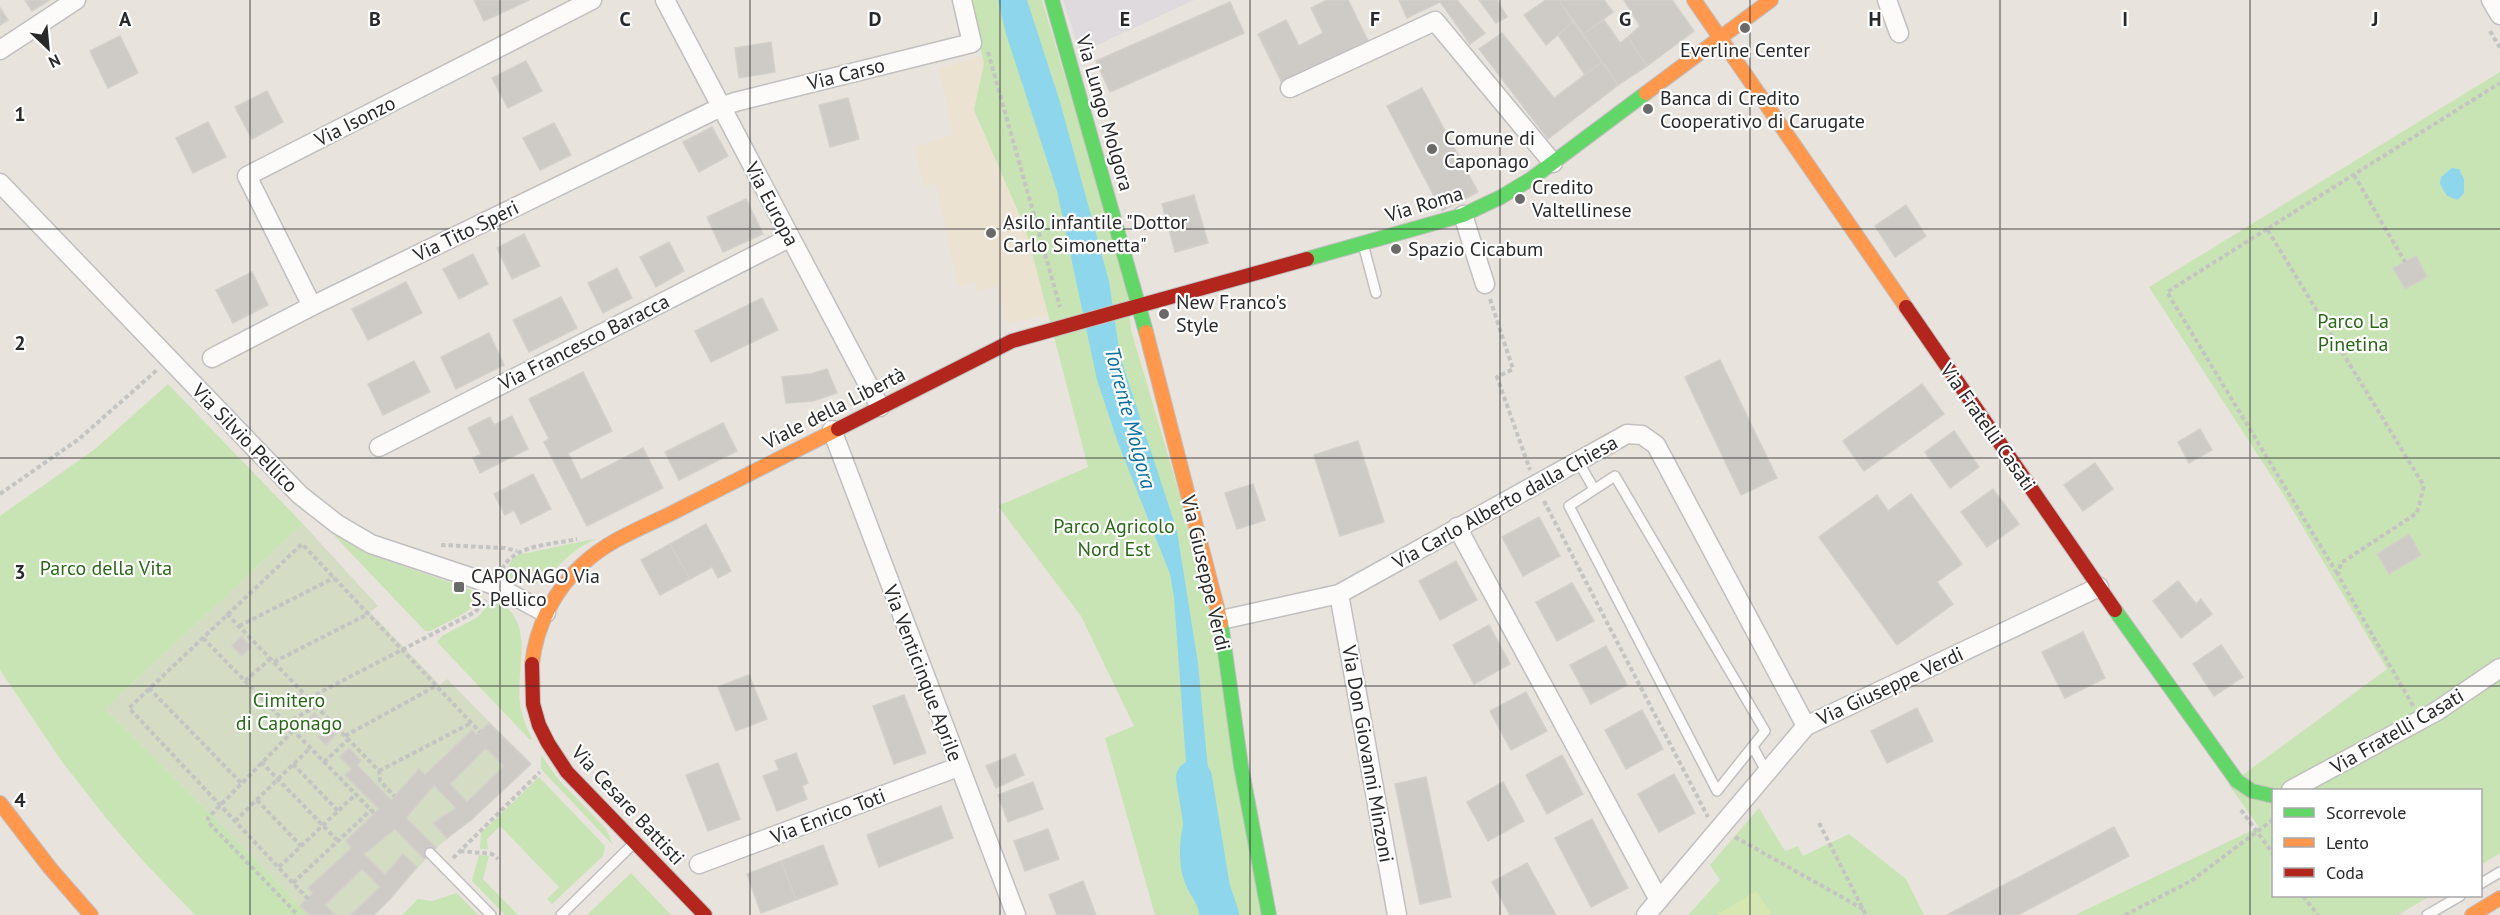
<svg xmlns="http://www.w3.org/2000/svg" width="2500" height="915" font-family="'PT Sans',sans-serif">
<style>
.industrial{fill:#dedadd}
.education{fill:#ece2d1}
.green{fill:#c9e4b4}
.cemetery{fill:#d4dcc4}
.pitch{fill:#d6e8b2}
.water{fill:#8ed6ec}
.lines{fill:none;stroke-linecap:round;stroke-linejoin:round}
.river{stroke:#8ed6ec;stroke-width:36}
.building{fill:#cecbc7;stroke:#d3cfca;stroke-width:1.5;fill-rule:evenodd}
.lane-casing{stroke:#c1bfbf;stroke-width:12}
.street-casing{stroke:#c1bfbf;stroke-width:21}
.fast-casing{stroke:#c1bfbf;stroke-width:16}
.slow-casing{stroke:#c1bfbf;stroke-width:16}
.jam-casing{stroke:#c1bfbf;stroke-width:16}
.path{stroke:#c4c4c3;stroke-width:4;stroke-dasharray:4.5 3;stroke-linecap:butt}
.lane{stroke:#fcfbfa;stroke-width:9}
.street{stroke:#fcfbfa;stroke-width:18}
.fast{stroke:#63d668;stroke-width:14}
.slow{stroke:#ff974d;stroke-width:14}
.jam{stroke:#b3261e;stroke-width:14}
.grid{fill:none;stroke:#292929;stroke-width:1.5;stroke-opacity:0.55}
.poi-dot{fill:#6c6a68;stroke:#fff;stroke-width:2}
.labels{text-anchor:middle;stroke-width:4.5;stroke-linejoin:round;paint-order:stroke}
.poi-label{font-size:20px;fill:#292929;stroke:#fff;text-anchor:start}
.street-label{font-size:20px;fill:#292929;stroke:#fff}
.park-label{font-size:20px;fill:#296816;stroke:#fff}
.water-label{font-size:21px;font-style:italic;fill:#076d9e;stroke:#fff}
.grid-label{font-size:20px;text-anchor:middle;font-weight:bold;fill:#292929;stroke:#fff;stroke-width:4.5;stroke-linejoin:round;paint-order:stroke}
</style>
<rect width="100%" height="100%" fill="#e8e3dd"/>
<!-- industrial -->
<polygon class="industrial" points="1063,0 1194,0 1080,53"/>
<!-- education -->
<polygon class="education" points="986,55 1057,314 1007,323 998,286 978,291 975,281 958,286 936,184 924,186 914,147 953,134 939,68"/>
<!-- green -->
<g class="green">
<polygon points="968,0 1042,0 1126,282 1131,330 1211,601 1262,915 1155,915 1105,738 1134,726 1081,616 998,506 1088,467 1026,230 974,110 984,63"/>
<polygon points="2500,72 2500,853 2481,865 2480,790 2274,790 2274,896 2430,896 2398,915 2075,915 2259,827 2229,785 2387,669 2285,497 2149,287"/>
<polygon points="168,384 303,524 105,709 210,813 309,915 195,915 144,862 106,818 63,763 0,670 0,516 95,449"/>
<path d="M 328,529 L 366,553 L 483,594 C 472,613 449,621 430,631 L 425,631 Z"/>
<path d="M 598,538 C 590,542 581,546 574,552 C 541,576 554,596 504,575 L 512,559 L 518,555 Z"/>
<path d="M 493,599 C 538,619 515,667 520,704 C 522,716 526,727 532,739 L 530,740 L 437,642 L 442,636 L 478,617 Z"/>
<polygon points="541,755 558,779 606,829 613,845 541,769"/>
<polygon points="539,777 605,846 603,856 552,904 547,899 559,887 500,826 487,839 488,849 480,849 481,833"/>
<polygon points="1759,808 1783,848 1786,851 1798,846 1803,856 1849,834 1906,879 1924,915 1688,915 1720,880 1710,865"/>
<polygon points="479,855 489,856 483,879 518,915 505,915 472,881"/>
<polygon points="631,873 671,915 587,915"/>
<polygon points="457,893 478,915 402,915 418,899 432,901"/>
</g>
<!-- cemetery -->
<polygon class="cemetery" points="303,524 378,606 370,612 440,685 447,679 531,764 471,820 436,848 374,915 309,915 210,813 105,709"/>
<!-- pitch -->
<polygon class="pitch" points="1756,891 1772,915 1717,915"/>
<!-- water -->
<g class="water">
<path d="M 998,0 L 1027,0 L 1060,102 L 1109,281 L 1120,356 L 1177,531 L 1198,663 L 1210,791 L 1201,824 L 1211,866 L 1213,915 L 1199,915 C 1199,903 1187,892 1184,880 C 1176,855 1181,827 1189,803 L 1174,598 L 1170,574 L 1118,443 L 1097,380 L 1057,191 L 1006,34 Z"/>
<polygon points="2452,168 2459,169 2464,179 2464,193 2458,200 2447,196 2440,184 2441,177"/>
</g>
<g class="lines">
<!-- river -->
<polyline class="river" points="1194,778 1212,888 1221,915"/>
</g>
<!-- building -->
<g class="building">
<polygon points="25,0 50,0 32,11"/>
<polygon points="474,0 529,0 484,21"/>
<polygon points="1327,0 1348,0 1368,41 1282,83 1258,34 1286,20 1299,46 1323,33 1311,8"/>
<polygon points="1399,0 1439,0 1440,2 1407,18"/>
<polygon points="1439,0 1457,0 1485,33 1470,44"/>
<polygon points="1479,0 1497,0 1507,17 1496,23"/>
<polygon points="1546,0 1559,0 1573,22 1546,45 1524,15"/>
<polygon points="1559,0 1604,0 1613,12 1583,34"/>
<polygon points="1624,0 1672,0 1694,31 1647,66 1628,37 1640,26"/>
<polygon points="1230,2 1244,33 1110,92 1096,61"/>
<polygon points="0,8 8,20 0,25"/>
<polygon points="1604,20 1620,43 1628,37 1647,66 1618,85 1583,34"/>
<polygon points="1573,22 1602,62 1585,75 1558,35"/>
<polygon points="1502,33 1554,98 1602,62 1618,85 1548,139 1479,49"/>
<polygon points="120,36 138,73 108,88 90,51"/>
<polygon points="771,42 775,72 739,78 735,48"/>
<polygon points="526,61 542,91 508,108 492,78"/>
<polygon points="1422,88 1478,192 1442,211 1387,106"/>
<polygon points="267,91 283,122 252,139 235,107"/>
<polygon points="848,98 859,139 830,147 819,105"/>
<polygon points="208,122 226,157 193,173 176,138"/>
<polygon points="554,123 571,155 540,170 523,138"/>
<polygon points="712,127 728,156 699,172 683,142"/>
<polygon points="1194,195 1208,243 1175,252 1162,204"/>
<polygon points="746,199 763,234 723,252 707,217"/>
<polygon points="1906,205 1926,236 1895,257 1875,226"/>
<polygon points="524,234 540,266 512,279 497,248"/>
<polygon points="669,242 684,271 656,287 640,257"/>
<polygon points="473,254 488,284 459,299 443,269"/>
<polygon points="2416,256 2427,277 2405,289 2393,268"/>
<polygon points="617,268 632,298 603,313 588,283"/>
<polygon points="252,272 268,305 233,323 216,290"/>
<polygon points="406,282 422,313 368,340 352,309"/>
<polygon points="561,297 577,328 529,352 513,320"/>
<polygon points="762,298 778,330 711,362 695,331"/>
<polygon points="489,333 504,365 456,389 441,357"/>
<polygon points="1720,360 1777,478 1741,495 1685,377"/>
<polygon points="414,361 430,392 383,415 368,384"/>
<polygon points="827,369 837,393 813,401 786,403 782,377 811,374"/>
<polygon points="583,372 612,431 568,453 581,480 643,448 663,488 587,526 544,442 549,439 529,399"/>
<polygon points="1922,384 1944,414 1864,471 1843,441"/>
<polygon points="512,416 528,449 480,473 473,458 481,454 468,428 490,417 494,425"/>
<polygon points="723,423 737,451 679,480 665,452"/>
<polygon points="2200,429 2212,450 2189,463 2178,442"/>
<polygon points="1954,431 1979,467 1950,488 1925,452"/>
<polygon points="1358,441 1384,522 1340,536 1314,455"/>
<polygon points="2095,463 2113,489 2083,511 2064,485"/>
<polygon points="533,474 551,509 521,524 514,510 505,515 494,494"/>
<polygon points="1253,484 1265,520 1237,529 1225,493"/>
<polygon points="1993,489 2019,524 1987,547 1961,512"/>
<polygon points="1911,494 1962,564 1937,582 1953,604 1897,645 1819,537 1877,495 1888,511"/>
<polygon points="1539,517 1560,556 1523,576 1502,537"/>
<polygon points="706,524 731,571 718,578 712,567 690,579 670,544"/>
<polygon points="2409,534 2421,555 2389,574 2377,554"/>
<polygon points="670,544 690,579 660,595 641,560"/>
<polygon points="1456,561 1477,600 1440,620 1419,581"/>
<polygon points="2178,581 2196,604 2201,599 2212,614 2181,638 2153,601"/>
<polygon points="1572,583 1594,621 1557,641 1536,602"/>
<polygon points="1489,625 1510,664 1474,684 1453,645"/>
<polygon points="2083,632 2105,678 2065,698 2042,652"/>
<polygon points="241,636 251,647 242,656 232,646"/>
<polygon points="2221,645 2243,677 2214,696 2193,664"/>
<polygon points="1606,646 1627,685 1591,704 1570,665"/>
<polygon points="749,675 767,719 736,731 718,687"/>
<polygon points="1526,692 1547,731 1511,750 1490,711"/>
<polygon points="301,693 310,703 294,709 286,700"/>
<polygon points="904,695 926,753 894,764 873,706"/>
<polygon points="1917,708 1933,741 1887,763 1871,731"/>
<polygon points="1642,710 1663,749 1626,769 1605,730"/>
<polygon points="314,713 323,722 314,731 306,722"/>
<path d="M 489,723 L 531,764 L 471,820 L 447,838 L 433,823 L 456,808 L 434,785 L 406,818 L 436,848 L 430,853 L 424,859 L 395,829 L 364,854 L 385,875 L 403,854 L 417,867 L 390,899 L 374,915 L 351,915 L 380,887 L 362,869 L 325,905 L 335,915 L 309,915 L 300,906 L 313,893 L 308,888 L 352,848 L 346,841 L 379,809 L 345,775 L 352,769 L 340,757 L 349,748 L 361,761 L 357,765 L 391,800 L 419,769 L 425,775 L 472,730 L 477,735 ZM 486,748 L 504,766 L 467,802 L 450,784 Z"/>
<polygon points="328,727 336,735 326,745 318,737"/>
<polygon points="796,753 808,783 802,786 807,799 777,811 763,776 779,770 775,761"/>
<polygon points="1015,754 1024,775 996,788 986,766"/>
<polygon points="1562,755 1583,794 1547,814 1526,775"/>
<polygon points="718,763 740,819 708,831 686,775"/>
<polygon points="1674,774 1695,813 1659,832 1638,794"/>
<polygon points="1426,777 1451,897 1420,904 1395,784"/>
<polygon points="1033,782 1043,809 1008,822 998,795"/>
<polygon points="1503,782 1524,821 1488,841 1467,802"/>
<polygon points="941,806 953,838 879,867 867,835"/>
<polygon points="1592,819 1628,888 1591,907 1555,838"/>
<polygon points="2114,827 2129,856 2018,915 1947,915"/>
<polygon points="1048,829 1059,859 1025,871 1014,841"/>
<polygon points="823,845 838,884 796,900 781,861"/>
<polygon points="781,861 796,900 761,913 747,874"/>
<polygon points="1527,863 1556,915 1510,915 1492,882"/>
<polygon points="1083,881 1096,915 1057,915 1049,895"/>
</g>
<g class="lines">
<!-- lane casing -->
<g class="lane-casing">
<g id="lane">
<polyline points="1363,244 1376,293"/>
<polyline points="1578,461 1594,489"/>
<polygon points="1615,476 1765,731 1717,791 1569,506"/>
<polyline points="1753,747 1767,773"/>
<polyline points="430,853 491,915"/>
<polyline points="2480,884 2500,872"/>
<polyline points="561,915 633,844"/>
<polyline points="2427,915 2460,896"/>
</g>
</g>
<!-- street casing -->
<g class="street-casing">
<g id="street">
<polyline points="665,0 880,407"/>
<polyline points="1887,0 1899,33"/>
<polyline points="2491,0 2500,15"/>
<polyline points="0,50 76,0"/>
<polyline points="1290,88 1435,21 1553,163"/>
<polyline points="0,183 300,495 337,524 371,544 494,585 546,613"/>
<polyline points="1463,215 1485,284"/>
<polyline points="312,306 247,176 592,0"/>
<polyline points="212,358 312,306 721,107 735,102 972,43 962,0"/>
<polyline points="832,430 1016,915"/>
<polyline points="379,447 789,238"/>
<polyline points="1457,527 1659,900"/>
<polyline points="1339,594 1397,915"/>
<polyline points="1221,620 1339,594 1627,434 1642,435 1656,445 1806,726"/>
<polyline points="2291,790 2437,711 2500,668"/>
<polyline points="699,864 958,767"/>
<polyline points="1646,915 1806,726 2099,587"/>
</g>
</g>
<!-- fast casing -->
<g class="fast-casing">
<g id="fast">
<polyline points="1052,0 1146,332"/>
<polyline points="1307,259 1463,215 1501,197 1531,179 1646,93"/>
<polyline points="2115,610 2237,781 2252,791 2274,796"/>
<polyline points="1221,623 1241,766 1269,915"/>
</g>
</g>
<!-- slow casing -->
<g class="slow-casing">
<g id="slow">
<polyline points="1694,0 1906,307"/>
<polyline points="1646,93 1771,0"/>
<polyline points="1146,332 1221,623"/>
<path d="M 532,664 C 536,626 555,589 583,564 C 608,540 644,527 674,512 C 729,484 783,457 838,429"/>
<polyline points="0,803 50,868 91,915"/>
<polyline points="2472,915 2500,898"/>
</g>
</g>
<!-- jam casing -->
<g class="jam-casing">
<g id="jam">
<polyline points="1906,307 2115,610"/>
<polyline points="838,429 1012,341 1307,259"/>
<polyline points="532,664 533,704 539,725 548,743 567,772 705,915"/>
</g>
</g>
<!-- path -->
<g class="path">
<polyline points="2490,31 2500,48"/>
<polyline points="988,52 1060,307"/>
<polyline points="2354,175 2405,262"/>
<polyline points="2267,229 2167,292 2338,575"/>
<polyline points="1490,299 1513,369 1497,377 1530,470"/>
<polyline points="0,494 79,439 157,370"/>
<polyline points="1544,501 1708,817"/>
<polyline points="441,545 505,548 517,551"/>
<path d="M 502,569 C 515,544 551,545 577,539"/>
<polyline points="227,614 379,771 380,781 394,796"/>
<polyline points="239,626 334,578"/>
<polyline points="203,638 374,813"/>
<polyline points="274,662 368,614"/>
<polyline points="245,681 270,659"/>
<polyline points="149,688 241,783"/>
<polyline points="309,698 475,612 486,600"/>
<polyline points="2413,706 2338,575 2341,563 2417,513 2424,486 2267,229 2500,83"/>
<polyline points="286,723 317,706"/>
<polyline points="293,731 208,818 208,822 298,915"/>
<polyline points="345,736 436,686"/>
<polyline points="261,762 338,841"/>
<polyline points="324,762 349,739"/>
<polyline points="293,764 338,811"/>
<polyline points="379,771 471,723"/>
<polyline points="257,800 301,846"/>
<polyline points="2241,810 2274,855"/>
<polyline points="235,821 310,748"/>
<polyline points="1819,823 1866,915"/>
<polyline points="1735,837 1863,909"/>
<polyline points="460,851 492,854 498,859"/>
<polyline points="453,858 540,772"/>
<polyline points="279,867 356,794"/>
<polyline points="293,883 371,810"/>
<polyline points="2303,896 2318,915"/>
<polyline points="308,899 129,708 302,544 480,732"/>
<polyline points="2125,915 2191,881 2274,819"/>
</g>
<!-- lane -->
<use href="#lane" class="lane"/>
<!-- street -->
<use href="#street" class="street"/>
<!-- fast -->
<use href="#fast" class="fast"/>
<!-- slow -->
<use href="#slow" class="slow"/>
<!-- jam -->
<use href="#jam" class="jam"/>
</g>
<!-- grid -->
<path class="grid" d="M 250,0 L 250,915M 500,0 L 500,915M 750,0 L 750,915M 1000,0 L 1000,915M 1250,0 L 1250,915M 1500,0 L 1500,915M 1750,0 L 1750,915M 2000,0 L 2000,915M 2250,0 L 2250,915M 0,229 L 2500,229M 0,458 L 2500,458M 0,686 L 2500,686"/>
<!-- markers -->
<g class="poi-dot">
<circle cx="1745" cy="28" r="6"/>
<circle cx="1648" cy="109" r="6"/>
<circle cx="1432" cy="149" r="6"/>
<circle cx="1520" cy="199" r="6"/>
<circle cx="991" cy="233" r="6"/>
<circle cx="1396" cy="249" r="6"/>
<circle cx="1164" cy="314" r="6"/>
<rect x="453" y="581" width="12" height="12" rx="3"/>
</g>
<g class="labels">
<!-- poi labels -->
<g class="poi-label">
<text x="1745" y="57" text-anchor="middle">Everline Center</text>
<text x="1660" y="105">Banca di Credito<tspan x="1660" dy="23">Cooperativo di Carugate</tspan></text>
<text x="1444" y="145">Comune di<tspan x="1444" dy="23">Caponago</tspan></text>
<text x="1532" y="194">Credito<tspan x="1532" dy="23">Valtellinese</tspan></text>
<text x="1003" y="229">Asilo infantile "Dottor<tspan x="1003" dy="23">Carlo Simonetta"</tspan></text>
<text x="1408" y="256">Spazio Cicabum</text>
<text x="1176" y="309">New Franco's<tspan x="1176" dy="23">Style</tspan></text>
<text x="471" y="583">CAPONAGO Via<tspan x="471" dy="23">S. Pellico</tspan></text>
</g>
<!-- street labels -->
<g class="street-label">
<text transform="translate(846 74) rotate(-14)" y="7">Via Carso</text>
<text transform="translate(1105 113) rotate(74)" y="7">Via Lungo Molgora</text>
<text transform="translate(355 121) rotate(-27)" y="7">Via Isonzo</text>
<text transform="translate(772 204) rotate(62)" y="7">Via Europa</text>
<text transform="translate(1424 204) rotate(-17)" y="7">Via Roma</text>
<text transform="translate(466 231) rotate(-26)" y="7">Via Tito Speri</text>
<text transform="translate(584 342) rotate(-27)" y="7">Via Francesco Baracca</text>
<text transform="translate(834 408) rotate(-27)" y="7">Viale della Libertà</text>
<text transform="translate(1988 427) rotate(55)" y="7">Via Fratelli Casati</text>
<text transform="translate(245 438) rotate(46)" y="7">Via Silvio Pellico</text>
<text transform="translate(1505 502) rotate(-29)" y="7">Via Carlo Alberto dalla Chiesa</text>
<text transform="translate(1206 573) rotate(77)" y="7">Via Giuseppe Verdi</text>
<text transform="translate(923 673) rotate(69)" y="7">Via Venticinque Aprile</text>
<text transform="translate(1890 686) rotate(-25)" y="7">Via Giuseppe Verdi</text>
<text transform="translate(2397 731) rotate(-30)" y="7">Via Fratelli Casati</text>
<text transform="translate(1368 754) rotate(80)" y="7">Via Don Giovanni Minzoni</text>
<text transform="translate(628 805) rotate(47)" y="7">Via Cesare Battisti</text>
<text transform="translate(828 816) rotate(-21)" y="7">Via Enrico Toti</text>
</g>
<!-- park labels -->
<g class="park-label">
<text x="2353" y="328">Parco La<tspan x="2353" dy="23">Pinetina</tspan></text>
<text x="1114" y="533">Parco Agricolo<tspan x="1114" dy="23">Nord Est</tspan></text>
<text x="106" y="575">Parco della Vita</text>
<text x="289" y="707">Cimitero<tspan x="289" dy="23">di Caponago</tspan></text>
</g>
<!-- water labels -->
<g class="water-label">
<text transform="translate(1130 418) rotate(75)" y="7">Torrente Molgora</text>
</g>
</g>
<g class="grid-label">
<text x="125" y="26">A</text>
<text x="375" y="26">B</text>
<text x="625" y="26">C</text>
<text x="875" y="26">D</text>
<text x="1125" y="26">E</text>
<text x="1375" y="26">F</text>
<text x="1625" y="26">G</text>
<text x="1875" y="26">H</text>
<text x="2125" y="26">I</text>
<text x="2375" y="26">J</text>
<text x="20" y="121">1</text>
<text x="20" y="350">2</text>
<text x="20" y="579">3</text>
<text x="20" y="807">4</text>
</g>
<!-- legend -->
<rect x="2272" y="789" width="210" height="108" fill="#ffffff" stroke="#a9a9a9" stroke-width="1.5"/>
<rect x="2284" y="808" width="30" height="9" fill="#63d668" stroke="#a9a9a9" stroke-width="1.5"/>
<text x="2326" y="819" font-size="18" fill="#292929">Scorrevole</text>
<rect x="2284" y="838" width="30" height="9" fill="#ff974d" stroke="#a9a9a9" stroke-width="1.5"/>
<text x="2326" y="849" font-size="18" fill="#292929">Lento</text>
<rect x="2284" y="868" width="30" height="9" fill="#b3261e" stroke="#a9a9a9" stroke-width="1.5"/>
<text x="2326" y="879" font-size="18" fill="#292929">Coda</text>
<!-- north arrow -->
<g transform="translate(48 48) rotate(154)" stroke="#ffffff" stroke-width="4.5" paint-order="stroke">
<path d="M0-4.5L10 22L0 15L-10 22Z" fill="#292929"/>
<text y="-9" font-size="16" font-weight="bold" text-anchor="middle" fill="#292929">N</text>
</g>
</svg>
